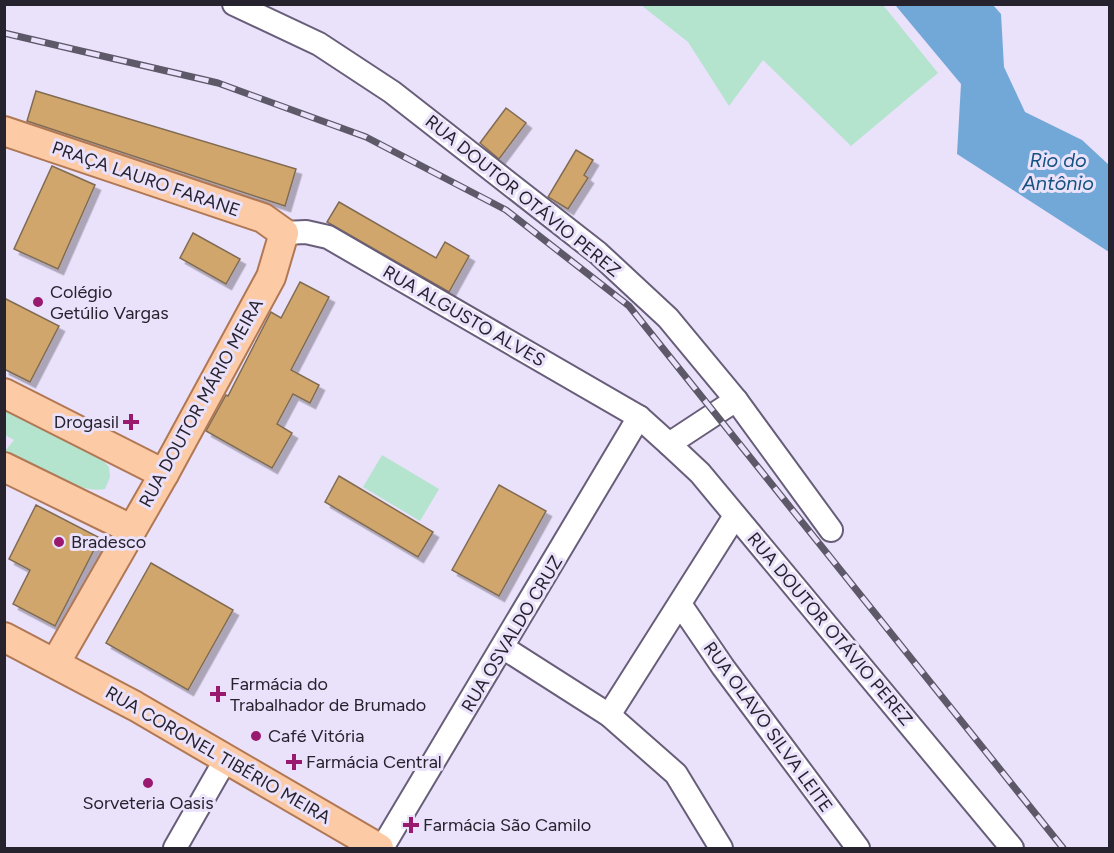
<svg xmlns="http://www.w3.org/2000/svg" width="1114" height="853" font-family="Figtree,sans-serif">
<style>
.green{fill:#b4e4cd}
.water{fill:#72a8d7}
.building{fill:#d1a66d;stroke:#806c53;stroke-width:1.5;filter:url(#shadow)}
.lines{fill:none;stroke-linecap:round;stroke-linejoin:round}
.minor-casing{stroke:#685e79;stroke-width:26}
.major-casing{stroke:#b07854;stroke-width:32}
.minor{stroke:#fff;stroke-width:22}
.major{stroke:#fccaa4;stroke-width:28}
.rail-casing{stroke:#5e5969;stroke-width:7}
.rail{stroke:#eae1fb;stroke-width:4.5;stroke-dasharray:14;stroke-linecap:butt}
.poi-dot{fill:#99196f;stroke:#eae1fb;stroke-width:2}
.labels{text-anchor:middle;stroke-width:6;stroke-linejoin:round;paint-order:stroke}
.street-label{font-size:18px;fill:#26222e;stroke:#eae1fb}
.poi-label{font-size:18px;fill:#26222e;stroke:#eae1fb;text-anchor:start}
.water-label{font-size:20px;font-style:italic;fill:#16527f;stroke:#eae1fb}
</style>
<defs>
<filter id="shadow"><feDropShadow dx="5.5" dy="5.5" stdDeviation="0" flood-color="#0004"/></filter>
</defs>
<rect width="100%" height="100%" fill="#eae1fb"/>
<!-- green -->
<g class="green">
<polygon points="641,5 883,5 938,73 851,146 763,60 729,106 688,42"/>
<path d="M 5,409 L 100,457 L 109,467 L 110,477 L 105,489 C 78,495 30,463 5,451 L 14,440 L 5,435 Z"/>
<polygon points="382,455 439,489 420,521 363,487"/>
</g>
<!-- water -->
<polygon class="water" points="896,6 993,5 1001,14 1004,67 1025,112 1082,140 1109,165 1109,252 957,154 961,84"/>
<!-- building -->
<g class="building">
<polygon points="36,91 296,169 285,206 27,121"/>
<polygon points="506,108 526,123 499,159 480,143"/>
<polygon points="576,150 593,160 584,175 588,178 568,209 548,197"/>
<polygon points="52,166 95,185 58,269 14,249"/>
<polygon points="339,202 436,258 445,242 469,256 449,292 327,222"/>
<polygon points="193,233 240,259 226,284 180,258"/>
<polygon points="300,282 329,297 291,370 319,385 310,403 293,394 277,424 292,433 272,468 206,431 226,395 228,396 271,312 281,318"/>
<polygon points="4,298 59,326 30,382 4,369"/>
<polygon points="339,476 433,532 418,557 325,502"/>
<polygon points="499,485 546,511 499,596 452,570"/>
<polygon points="36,505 100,538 55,626 13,604 30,570 9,559"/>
<polygon points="151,563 233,610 188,690 106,643"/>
</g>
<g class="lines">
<!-- minor casing -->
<g class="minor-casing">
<g id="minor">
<polyline points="234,4 319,44 392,92 598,253 668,318 736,400 831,530"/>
<polyline points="284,233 306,232 328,237 639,417 669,444 700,473 1012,848"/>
<polyline points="669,444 736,400"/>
<polyline points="680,604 723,667 858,848"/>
<polyline points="504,648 609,715 676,774 721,848"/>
<polyline points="609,715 735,516"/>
<polyline points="175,848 227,757"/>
<polyline points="382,848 639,417"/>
</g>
</g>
<!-- major casing -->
<g class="major-casing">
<g id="major">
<polyline points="4,131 263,218 284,233 271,277 164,474 56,662"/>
<polyline points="4,393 164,474"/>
<polyline points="4,467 131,529"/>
<polyline points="4,637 135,706 379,848"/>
</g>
</g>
<!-- minor -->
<use href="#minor" class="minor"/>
<!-- major -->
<use href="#major" class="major"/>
<!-- rail casing -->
<g class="rail-casing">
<polyline id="rail" points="4,33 218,83 366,137 506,210 629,306 1063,848"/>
</g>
<!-- rail -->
<use href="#rail" class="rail"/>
</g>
<!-- markers -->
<g class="poi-dot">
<circle cx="38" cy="302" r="6"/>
<path d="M128 413h6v6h6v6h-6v6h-6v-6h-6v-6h6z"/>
<circle cx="59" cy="542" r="6"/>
<path d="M215 685h6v6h6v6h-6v6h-6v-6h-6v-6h6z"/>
<circle cx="256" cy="736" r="6"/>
<path d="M291 753h6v6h6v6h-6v6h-6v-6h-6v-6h6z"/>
<circle cx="148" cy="783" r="6"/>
<path d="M408 816h6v6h6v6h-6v6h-6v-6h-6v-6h6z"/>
</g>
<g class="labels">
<!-- street labels -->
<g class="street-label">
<text transform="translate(146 179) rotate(19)" y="6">PRAÇA LAURO FARANE</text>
<text transform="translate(523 196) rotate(39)" y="6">RUA DOUTOR OTÁVIO PEREZ</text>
<text transform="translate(464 316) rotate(30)" y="6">RUA ALGUSTO ALVES</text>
<text transform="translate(201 403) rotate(-61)" y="6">RUA DOUTOR MÁRIO MEIRA</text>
<text transform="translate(830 629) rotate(50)" y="6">RUA DOUTOR OTÁVIO PEREZ</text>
<text transform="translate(512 634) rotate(-59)" y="6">RUA OSVALDO CRUZ</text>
<text transform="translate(768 727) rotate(54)" y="6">RUA OLAVO SILVA LEITE</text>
<text transform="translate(218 755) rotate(30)" y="6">RUA CORONEL TIBÉRIO MEIRA</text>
</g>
<!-- poi labels -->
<g class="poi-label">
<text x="50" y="298">Colégio<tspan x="50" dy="21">Getúlio Vargas</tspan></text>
<text x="119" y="428" text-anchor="end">Drogasil</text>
<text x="71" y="548">Bradesco</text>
<text x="230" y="690">Farmácia do<tspan x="230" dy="21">Trabalhador de Brumado</tspan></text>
<text x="268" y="742">Café Vitória</text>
<text x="306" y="768">Farmácia Central</text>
<text x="148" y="809" text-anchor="middle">Sorveteria Oasis</text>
<text x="423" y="831">Farmácia São Camilo</text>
</g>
<!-- water labels -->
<g class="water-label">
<text x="1058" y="167">Rio do<tspan x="1058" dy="23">Antônio</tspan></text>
</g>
</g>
<!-- border -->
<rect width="1114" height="853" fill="none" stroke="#26222e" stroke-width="12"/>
</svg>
